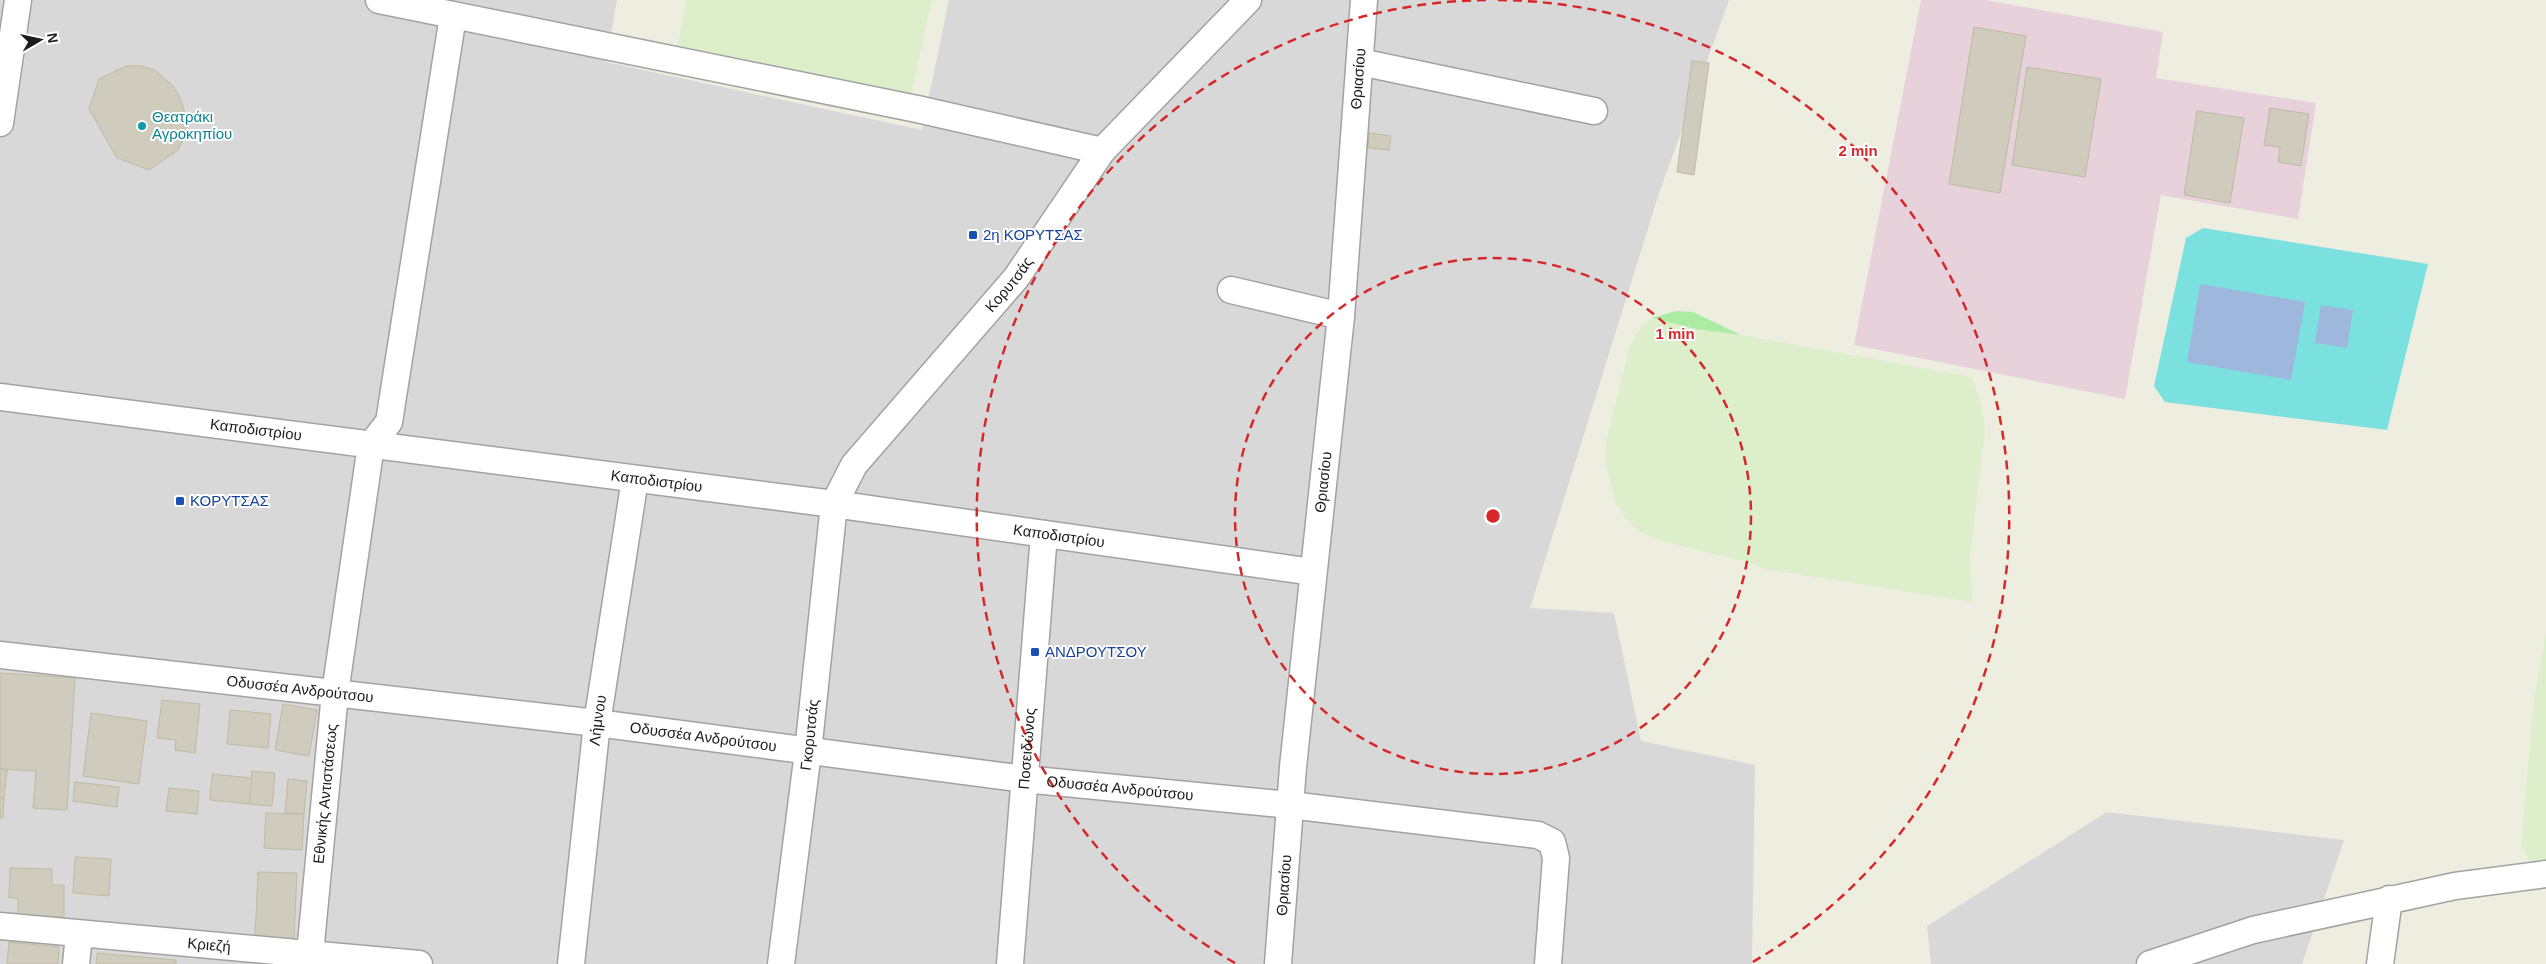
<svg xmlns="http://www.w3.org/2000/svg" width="2546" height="964" font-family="Arial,sans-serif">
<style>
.residential{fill:#d9d8d8}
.industrial{fill:#e7d1db}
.farmland{fill:#ddeeca}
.grass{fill:#abeba2}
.pitch{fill:#7ae1df}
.water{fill:#9eb7dd}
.building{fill:#d0ccbd;stroke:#bfbaa2}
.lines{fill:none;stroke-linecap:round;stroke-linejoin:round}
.minor-casing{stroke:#a2a2a2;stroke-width:29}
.minor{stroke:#fff;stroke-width:26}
.ring{fill:none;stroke:#d62828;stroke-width:2.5;stroke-dasharray:9 6}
.culture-dot{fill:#0f9aa8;stroke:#fff;stroke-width:2}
.transit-dot{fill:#1a4fb4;stroke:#fff;stroke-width:2}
.labels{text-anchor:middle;stroke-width:4;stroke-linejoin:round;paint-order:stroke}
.street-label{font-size:15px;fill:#1b1b1b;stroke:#fff}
.culture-label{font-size:15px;fill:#0d838f;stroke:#fff;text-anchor:start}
.transit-label{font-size:15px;fill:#164399;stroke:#fff;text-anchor:start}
.centre{fill:#d62828;stroke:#fff;stroke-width:2.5}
.ring-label{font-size:15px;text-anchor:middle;font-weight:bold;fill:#d62828;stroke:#fff;stroke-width:4;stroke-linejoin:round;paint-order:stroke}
</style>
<rect width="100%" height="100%" fill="#edede0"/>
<!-- residential -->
<g class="residential">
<polygon points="0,0 617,0 606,62 922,130 949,0 1729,0 1659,193 1530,608 1614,613 1641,741 1755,765 1752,964 0,964"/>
<polygon points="2107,812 2344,840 2302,964 1931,964 1927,926"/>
</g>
<!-- industrial -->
<polygon class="industrial" points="1921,0 1985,0 2163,32 2156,78 2316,103 2298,219 2161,195 2125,399 1854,345"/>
<!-- farmland -->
<g class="farmland">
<polygon points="686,0 932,0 909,104 676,55"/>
<polygon points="1652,318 1696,329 1741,335 1972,377 1982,408 1985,431 1970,556 1972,602 1766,569 1744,561 1661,541 1640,532 1625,517 1615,501 1605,459 1606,442 1629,349 1641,326"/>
<polygon points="2546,633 2546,866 2531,863 2521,846 2534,699"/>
</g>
<!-- grass -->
<polygon class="grass" points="1676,311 1693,312 1741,335 1696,329 1652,318"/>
<!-- pitch -->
<polygon class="pitch" points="2203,228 2428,264 2387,430 2165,402 2154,386 2186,238"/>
<!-- water -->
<g class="water">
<polygon points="2200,284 2305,302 2291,380 2187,362"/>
<polygon points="2321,305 2353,310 2347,348 2315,343"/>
</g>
<!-- building -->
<g class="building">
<polygon points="1974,27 2026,36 2000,193 1949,184"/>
<polygon points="1692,61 1709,63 1694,175 1677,172"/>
<polygon points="126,66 142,66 156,71 173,86 181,100 186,117 185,134 178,150 149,170 117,158 89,109 99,79"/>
<polygon points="2027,67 2101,79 2085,177 2012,165"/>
<polygon points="2270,108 2309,114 2301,166 2278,162 2280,147 2264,145"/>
<polygon points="2197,111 2244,118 2230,203 2184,195"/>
<polygon points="1369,133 1391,136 1389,150 1368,148"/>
<polygon points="0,673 75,678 67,810 33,808 36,771 0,769"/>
<polygon points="162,700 200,704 195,753 175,750 176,740 157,738"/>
<polygon points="283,704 317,710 309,756 275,750"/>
<polygon points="230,710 271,714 268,748 227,744"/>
<polygon points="91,713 147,721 139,784 83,776"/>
<polygon points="0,769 7,770 4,798 0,798"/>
<polygon points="252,771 275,773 272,806 249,804"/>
<polygon points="212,774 252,778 249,804 210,800"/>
<polygon points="288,779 307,781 304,814 285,813"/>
<polygon points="75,782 119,787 117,807 73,801"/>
<polygon points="169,788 199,791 197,814 166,811"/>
<polygon points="0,798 4,798 3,818 0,818"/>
<polygon points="266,813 304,814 302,850 264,848"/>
<polygon points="75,857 111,859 109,896 73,893"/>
<polygon points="10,868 52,869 52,885 64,885 64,917 18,916 18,898 9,898"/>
<polygon points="258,872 297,873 294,939 255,937"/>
<polygon points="9,942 59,947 58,964 7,964"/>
<polygon points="97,953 176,960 176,964 96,964"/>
</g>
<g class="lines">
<!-- minor casing -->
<g class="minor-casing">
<g id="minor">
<polyline points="379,0 917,109 1102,151"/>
<polyline points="1360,62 1594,111"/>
<polyline points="0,123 18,0"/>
<polyline points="1231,290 1341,316"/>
<path id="s1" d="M 0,397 L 834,504 L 1313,572"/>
<path id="s2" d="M 0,655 L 597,723 L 1024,779 L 1290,805 L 1538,835 L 1552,842 L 1556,858 L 1548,964"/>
<path id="s3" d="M 0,926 L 419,964"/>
<polyline points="76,964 79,935"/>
<path id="s4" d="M 309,964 L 335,693 L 371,445 L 389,422 L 453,16"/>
<path id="s5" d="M 571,964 L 597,723 L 635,479"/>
<path id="s6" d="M 781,964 L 808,752 L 834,504 L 854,465 L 1016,278 L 1102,151 L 1248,0"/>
<path id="s7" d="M 1010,964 L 1044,534"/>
<path id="s8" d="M 1278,964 L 1293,767 L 1341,316 L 1364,0"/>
<polyline points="2150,964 2253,930 2455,886 2546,874"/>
<polyline points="2380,964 2389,899"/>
</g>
</g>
<!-- minor -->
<use href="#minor" class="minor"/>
</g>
<!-- distance rings -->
<g class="ring">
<circle cx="1493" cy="516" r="258"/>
<path d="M1235 963A516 516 0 0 1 1488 0M1498 0A516 516 0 0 1 1751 963"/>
</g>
<!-- markers -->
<circle class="culture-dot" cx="142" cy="126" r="5"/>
<g class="transit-dot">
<rect x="968" y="230" width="10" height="10" rx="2.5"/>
<rect x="175" y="496" width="10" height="10" rx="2.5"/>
<rect x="1030" y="647" width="10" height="10" rx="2.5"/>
</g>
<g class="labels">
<!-- street labels -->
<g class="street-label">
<text dy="5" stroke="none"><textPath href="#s8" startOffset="889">Θριασίου</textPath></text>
<text dy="5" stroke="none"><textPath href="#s6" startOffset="745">Κορυτσάς</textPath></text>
<text dy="5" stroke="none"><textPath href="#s1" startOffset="258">Καποδιστρίου</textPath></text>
<text dy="5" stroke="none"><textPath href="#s1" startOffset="662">Καποδιστρίου</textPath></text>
<text dy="5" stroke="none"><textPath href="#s8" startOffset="484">Θριασίου</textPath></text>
<text dy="5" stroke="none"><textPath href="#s1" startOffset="1068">Καποδιστρίου</textPath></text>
<text dy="5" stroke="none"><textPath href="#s2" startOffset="302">Οδυσσέα Ανδρούτσου</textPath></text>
<text dy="5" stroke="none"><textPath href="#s5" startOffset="245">Λήμνου</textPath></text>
<text dy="5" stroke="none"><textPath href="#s6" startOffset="231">Γκορυτσάς</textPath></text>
<text dy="5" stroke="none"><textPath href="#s2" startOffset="708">Οδυσσέα Ανδρούτσου</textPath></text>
<text dy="5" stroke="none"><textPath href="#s7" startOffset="216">Ποσειδώνος</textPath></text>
<text dy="5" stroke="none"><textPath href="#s2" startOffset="1128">Οδυσσέα Ανδρούτσου</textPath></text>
<text dy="5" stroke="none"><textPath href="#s4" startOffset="171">Εθνικής Αντιστάσεως</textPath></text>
<text dy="5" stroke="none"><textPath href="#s8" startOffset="79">Θριασίου</textPath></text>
<text dy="5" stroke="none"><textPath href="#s3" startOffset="210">Κριεζή</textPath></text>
</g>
<!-- culture labels -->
<g class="culture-label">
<text x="152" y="122">Θεατράκι<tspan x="152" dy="17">Αγροκηπίου</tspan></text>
</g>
<!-- transit labels -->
<g class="transit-label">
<text x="983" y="240">2η ΚΟΡΥΤΣΑΣ</text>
<text x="190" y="506">ΚΟΡΥΤΣΑΣ</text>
<text x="1045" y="657">ΑΝΔΡΟΥΤΣΟΥ</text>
</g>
</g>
<circle cx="1493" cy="516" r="8" class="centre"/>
<g class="ring-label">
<text x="1858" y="156">2 min</text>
<text x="1675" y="339">1 min</text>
</g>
<!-- north arrow -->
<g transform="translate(40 40) rotate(81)" stroke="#ffffff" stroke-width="4" paint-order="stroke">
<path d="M0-4L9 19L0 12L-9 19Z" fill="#1b1b1b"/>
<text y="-8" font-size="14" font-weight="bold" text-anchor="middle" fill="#1b1b1b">N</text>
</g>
</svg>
